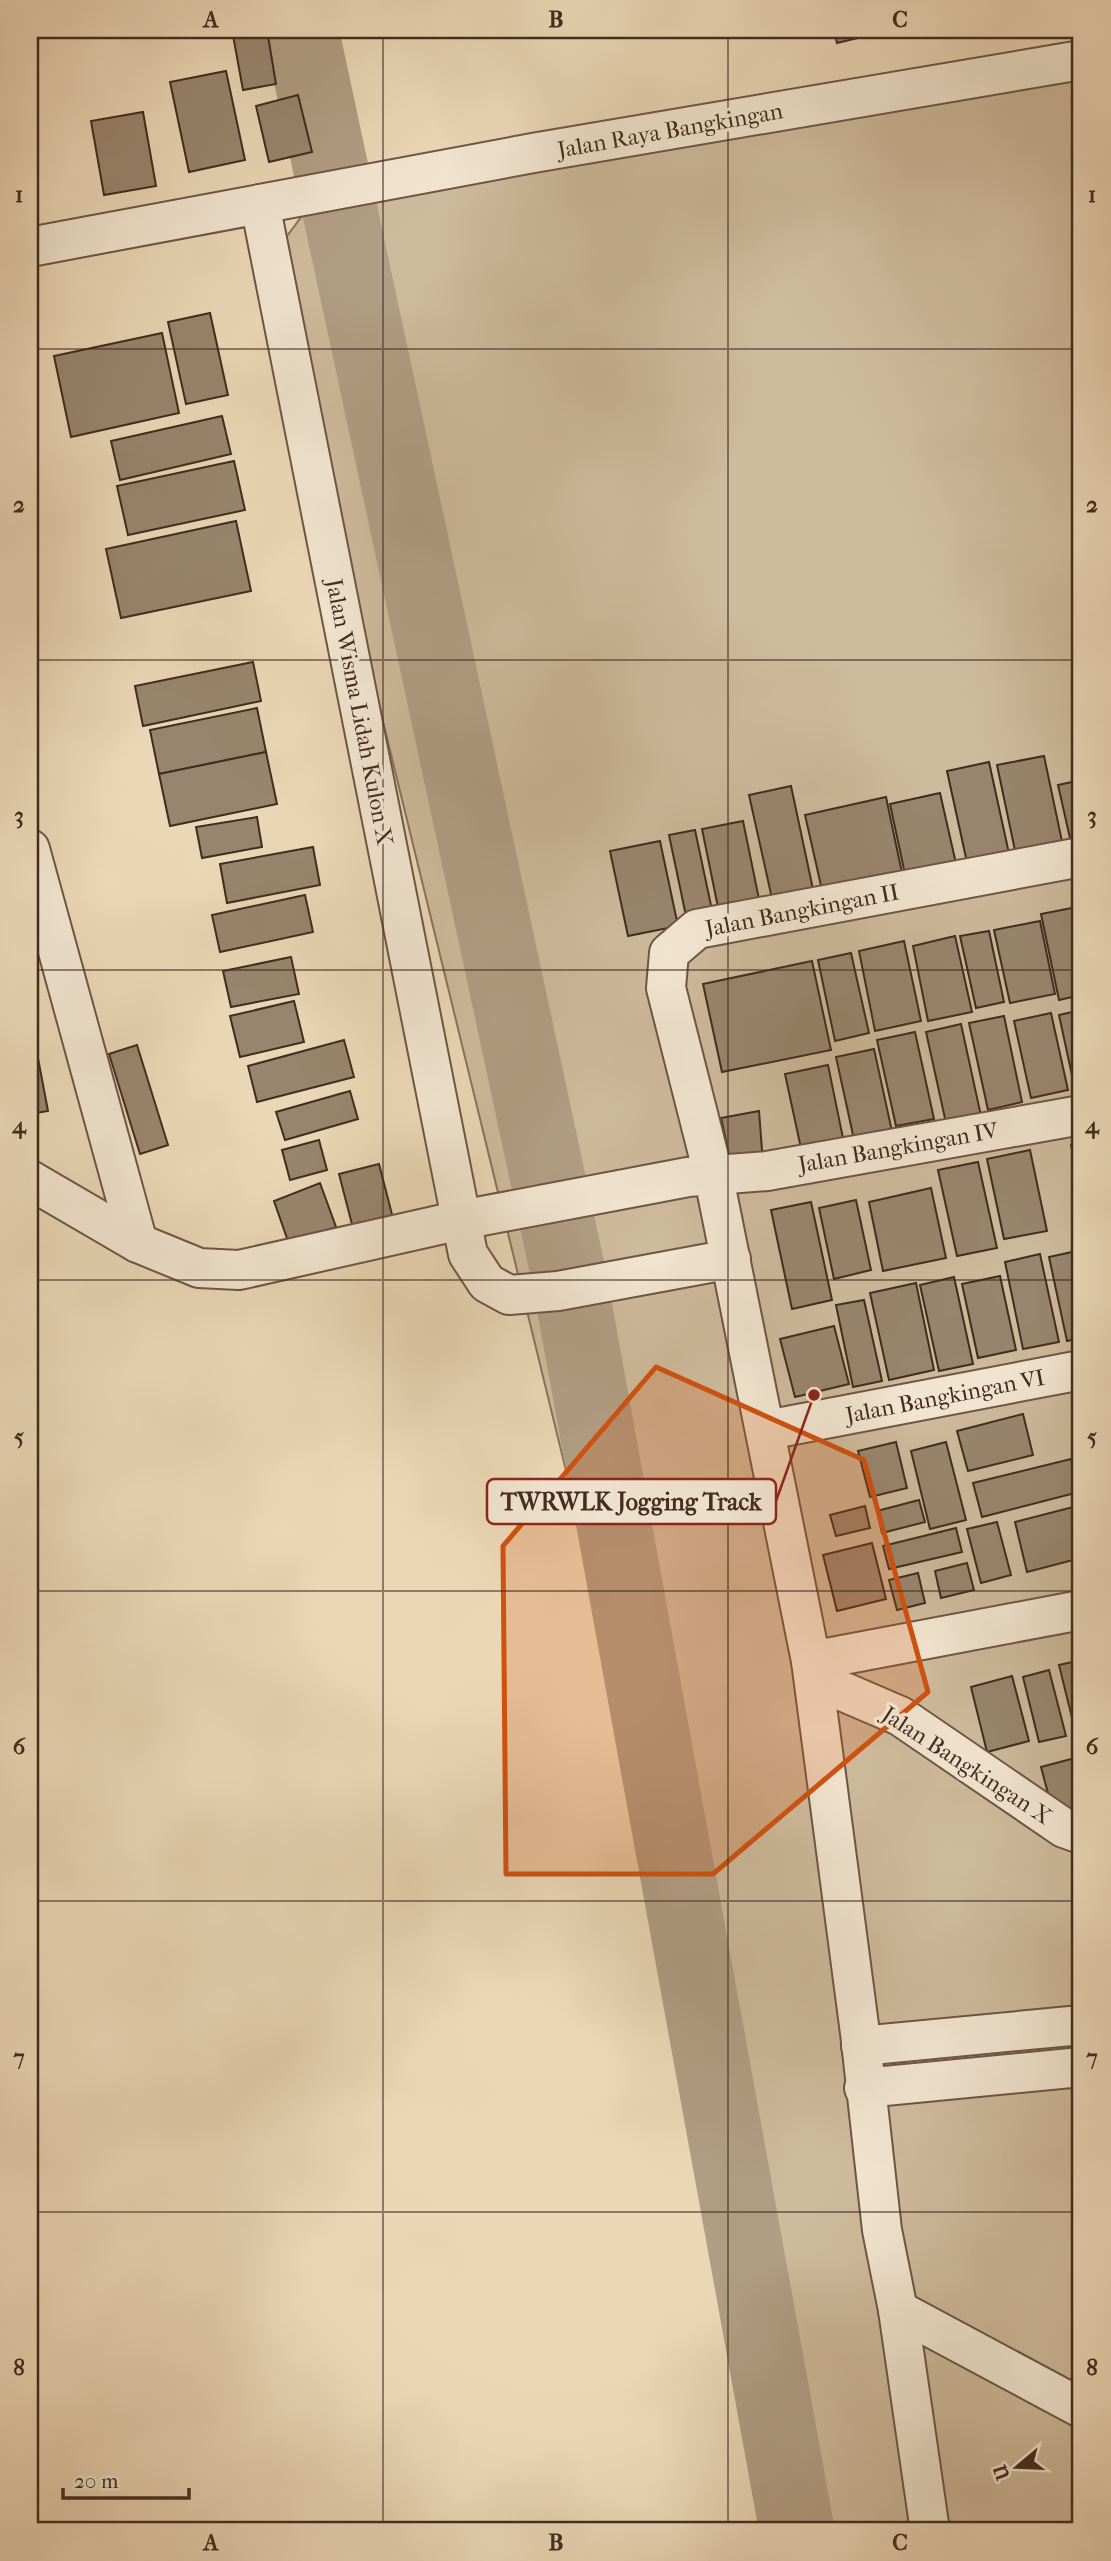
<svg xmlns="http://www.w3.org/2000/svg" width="1111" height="2561" font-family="'IM FELL French Canon',serif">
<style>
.green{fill:#ceba9c;stroke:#88735e;stroke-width:2}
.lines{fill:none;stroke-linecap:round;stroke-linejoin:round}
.river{stroke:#b19d83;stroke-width:75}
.building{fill:#99856e;stroke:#412c1f;stroke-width:2}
.minor-casing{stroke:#6c5745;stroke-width:42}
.tertiary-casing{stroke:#6c5745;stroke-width:42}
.minor{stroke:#f2e5d0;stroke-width:38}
.tertiary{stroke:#f2e5d0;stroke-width:38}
.marked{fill:#cf520f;fill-opacity:0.2;stroke:#cf520f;stroke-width:5;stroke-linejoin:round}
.grid{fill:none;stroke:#412c1f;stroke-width:2;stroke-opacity:0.55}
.labels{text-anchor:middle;stroke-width:7;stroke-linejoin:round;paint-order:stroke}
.street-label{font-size:23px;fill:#412c1f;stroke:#f2e5d0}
.leader{fill:none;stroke:#8f2418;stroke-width:2.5}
.callout-dot{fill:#8f2418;stroke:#f2e5d0;stroke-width:2.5}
.callout{fill:#f2e5d0;stroke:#8f2418;stroke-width:2.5}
.callout-label{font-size:24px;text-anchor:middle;font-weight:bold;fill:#412c1f}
.neatline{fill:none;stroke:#412c1f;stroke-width:2.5}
.grid-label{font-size:23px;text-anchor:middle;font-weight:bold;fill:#412c1f}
</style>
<rect width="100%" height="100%" fill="#ebd7b6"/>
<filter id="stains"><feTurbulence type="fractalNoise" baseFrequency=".00286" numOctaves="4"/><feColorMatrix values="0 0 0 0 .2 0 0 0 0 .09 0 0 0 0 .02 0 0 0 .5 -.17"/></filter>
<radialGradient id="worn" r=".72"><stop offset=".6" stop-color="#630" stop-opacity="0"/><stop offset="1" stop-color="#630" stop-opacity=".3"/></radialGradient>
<!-- green -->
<polygon class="green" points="1081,59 1081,2531 825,2531 270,259 319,193"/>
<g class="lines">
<!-- river -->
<polyline class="river" points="301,30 569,1277 797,2531"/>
</g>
<!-- building -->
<g class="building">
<polygon points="232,30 267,30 276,84 243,90"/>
<polygon points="834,30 861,30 862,37 837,43"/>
<polygon points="866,30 895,30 895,34 868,38"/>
<polygon points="226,71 245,160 189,172 170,82"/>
<polygon points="298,95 312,152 269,162 256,106"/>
<polygon points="143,112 156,186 104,195 91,121"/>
<polygon points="210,313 228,395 186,404 168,322"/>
<polygon points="162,333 179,413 71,437 54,356"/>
<polygon points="222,416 231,454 120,480 111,441"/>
<polygon points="234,461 245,510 128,535 117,486"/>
<polygon points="236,521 251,591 121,618 106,549"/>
<polygon points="253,662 261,701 143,726 135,686"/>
<polygon points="257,708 266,752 159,774 150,730"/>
<polygon points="266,752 277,804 170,826 159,774"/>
<polygon points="1044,756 1064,851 1017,860 997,765"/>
<polygon points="989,762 1010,858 968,867 947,771"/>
<polygon points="1081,780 1081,845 1072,847 1058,785"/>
<polygon points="791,786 814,894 773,903 749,795"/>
<polygon points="940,793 957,868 906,879 890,804"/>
<polygon points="886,797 902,873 822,890 805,815"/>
<polygon points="257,817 262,847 202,858 196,827"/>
<polygon points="743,821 761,909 720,917 702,829"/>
<polygon points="695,830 712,910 686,916 669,835"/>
<polygon points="660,841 678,926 628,936 610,851"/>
<polygon points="313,847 320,885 227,903 220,864"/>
<polygon points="305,895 313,932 220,952 212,915"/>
<polygon points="1077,907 1081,925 1081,995 1059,1000 1041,914"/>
<polygon points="1040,921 1055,994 1010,1003 994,930"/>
<polygon points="989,931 1004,1002 976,1008 960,936"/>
<polygon points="955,936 972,1012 928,1021 913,946"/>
<polygon points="904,941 921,1021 875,1031 859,951"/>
<polygon points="851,953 869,1033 835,1041 818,960"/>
<polygon points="291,957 299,994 231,1007 223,971"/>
<polygon points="812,961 831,1050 722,1072 703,984"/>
<polygon points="294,1001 304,1042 240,1057 230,1016"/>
<polygon points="1081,1010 1081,1093 1076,1094 1059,1015"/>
<polygon points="1051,1013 1068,1090 1031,1098 1014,1021"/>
<polygon points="1004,1016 1022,1102 988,1110 969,1023"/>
<polygon points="961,1024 981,1116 946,1123 926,1032"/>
<polygon points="915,1032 934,1119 896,1126 877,1040"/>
<polygon points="344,1040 354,1077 257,1102 248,1066"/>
<polygon points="137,1045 168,1145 140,1154 109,1054"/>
<polygon points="874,1049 893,1136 855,1144 836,1057"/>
<polygon points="37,1053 48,1111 30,1114 30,1055"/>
<polygon points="828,1065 844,1143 802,1153 785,1074"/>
<polygon points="350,1091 358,1119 285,1140 276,1112"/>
<polygon points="759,1111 763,1163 731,1164 721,1118"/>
<polygon points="319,1140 327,1170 290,1180 282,1150"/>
<polygon points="1081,1143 1081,1192 1071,1145"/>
<polygon points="1030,1150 1047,1231 1004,1239 987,1159"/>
<polygon points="978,1162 997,1248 957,1256 938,1170"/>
<polygon points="379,1164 394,1222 354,1232 339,1174"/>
<polygon points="320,1183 336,1227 289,1244 274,1201"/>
<polygon points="931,1188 946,1258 883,1271 869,1202"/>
<polygon points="856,1200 871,1270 834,1279 819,1208"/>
<polygon points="811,1202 832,1300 792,1309 771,1210"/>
<polygon points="1081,1250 1081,1338 1067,1341 1049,1257"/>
<polygon points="1040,1254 1059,1342 1023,1349 1005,1262"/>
<polygon points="1000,1276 1016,1350 978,1358 962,1284"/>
<polygon points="954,1277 973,1364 939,1371 920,1285"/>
<polygon points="916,1283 934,1370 889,1380 870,1293"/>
<polygon points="864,1300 882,1381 853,1387 836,1305"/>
<polygon points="834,1326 849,1384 795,1397 780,1339"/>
<polygon points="1023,1414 1033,1455 968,1471 957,1431"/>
<polygon points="896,1442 907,1488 870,1497 858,1451"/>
<polygon points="946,1442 966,1520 930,1529 911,1451"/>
<polygon points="1071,1459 1079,1492 982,1517 973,1483"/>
<polygon points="919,1500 925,1522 882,1533 877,1511"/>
<polygon points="865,1506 870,1528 836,1536 830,1515"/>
<polygon points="1077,1506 1081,1524 1081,1558 1027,1572 1015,1522"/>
<polygon points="997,1522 1011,1575 981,1583 967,1529"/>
<polygon points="956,1528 962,1552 889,1569 883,1546"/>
<polygon points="872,1543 886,1599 837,1611 823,1555"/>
<polygon points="967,1563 974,1590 941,1598 935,1571"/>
<polygon points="918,1573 925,1603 897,1610 889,1580"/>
<polygon points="1081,1660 1081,1732 1076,1734 1059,1665"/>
<polygon points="1049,1670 1066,1736 1039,1742 1023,1677"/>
<polygon points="1012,1676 1029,1741 987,1752 971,1687"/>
<polygon points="1075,1758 1081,1782 1081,1809 1054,1816 1041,1767"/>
</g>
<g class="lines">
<!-- minor casing -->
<g class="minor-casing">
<g id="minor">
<polyline points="260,204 468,1254 487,1283 509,1295 558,1291 731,1259"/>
<polyline points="30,849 138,1243"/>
<polyline points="1081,857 697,929 669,953 666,988 713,1173 811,1661 860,2033 882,2230 898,2310 1081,2408"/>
<polyline points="30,1180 138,1243 199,1268 239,1270 461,1220 688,1177 767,1171 1081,1115"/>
<polyline points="767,1430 1081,1370"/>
<polyline points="811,1661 1081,1610"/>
<polyline points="814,1679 900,1716 1064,1828 1081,1834"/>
<polyline points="861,2046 1081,2025"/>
<polyline points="864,2088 1081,2067"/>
<polyline points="898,2310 930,2531"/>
</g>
</g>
<!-- tertiary casing -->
<g class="tertiary-casing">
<polyline id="tertiary" points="30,247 533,153 1081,60"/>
</g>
<!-- minor -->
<use href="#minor" class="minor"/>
<!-- tertiary -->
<use href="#tertiary" class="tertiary"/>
</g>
<!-- marked area -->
<path class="marked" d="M 656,1367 L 864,1460 L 928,1692 L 713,1874 L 506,1874 L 503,1546 Z"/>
<!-- grid -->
<path class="grid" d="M 383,30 L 383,2531M 728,30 L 728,2531M 30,349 L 1081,349M 30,660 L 1081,660M 30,970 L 1081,970M 30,1280 L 1081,1280M 30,1591 L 1081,1591M 30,1901 L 1081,1901M 30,2212 L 1081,2212"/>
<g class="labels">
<!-- street labels -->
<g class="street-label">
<text transform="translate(670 130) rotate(-10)" y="8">Jalan Raya Bangkingan</text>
<text transform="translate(360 712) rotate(79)" y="8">Jalan Wisma Lidah Kulon X</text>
<text transform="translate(802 910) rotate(-11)" y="8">Jalan Bangkingan II</text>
<text transform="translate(898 1147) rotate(-10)" y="8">Jalan Bangkingan IV</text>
<text transform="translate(945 1396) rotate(-11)" y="8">Jalan Bangkingan VI</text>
<text transform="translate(967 1765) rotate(33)" y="8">Jalan Bangkingan X</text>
</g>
</g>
<!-- callouts -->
<path class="leader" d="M814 1395L776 1501"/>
<circle class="callout-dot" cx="814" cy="1395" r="7"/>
<rect class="callout" x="487" y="1479" width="289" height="45" rx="7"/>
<g class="callout-label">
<text x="631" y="1510">TWRWLK Jogging Track</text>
</g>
<!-- margin -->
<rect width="1111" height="2561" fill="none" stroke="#ebd7b6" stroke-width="77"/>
<!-- north arrow -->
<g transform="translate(1017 2467) rotate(251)" stroke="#f2e5d0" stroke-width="5" paint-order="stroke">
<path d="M0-5L12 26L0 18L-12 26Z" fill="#412c1f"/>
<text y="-10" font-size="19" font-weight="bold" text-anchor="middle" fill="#412c1f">U</text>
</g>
<!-- scale -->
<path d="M63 2488v10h126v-10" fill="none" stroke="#412c1f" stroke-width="3.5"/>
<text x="74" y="2488" font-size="21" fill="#412c1f" stroke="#f2e5d0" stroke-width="5" paint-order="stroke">20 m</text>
<rect x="38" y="38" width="1034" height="2484" class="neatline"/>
<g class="grid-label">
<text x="211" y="27">A</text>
<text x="556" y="27">B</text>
<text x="900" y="27">C</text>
<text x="19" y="202">1</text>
<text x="1092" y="202">1</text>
<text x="19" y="512">2</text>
<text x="1092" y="512">2</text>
<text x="19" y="823">3</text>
<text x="1092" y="823">3</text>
<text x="19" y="1133">4</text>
<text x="1092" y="1133">4</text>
<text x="19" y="1444">5</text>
<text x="1092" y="1444">5</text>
<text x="19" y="1754">6</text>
<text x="1092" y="1754">6</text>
<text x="19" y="2065">7</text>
<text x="1092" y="2065">7</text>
<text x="19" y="2375">8</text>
<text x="1092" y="2375">8</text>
<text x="211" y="2550">A</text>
<text x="556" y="2550">B</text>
<text x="900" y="2550">C</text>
</g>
<rect width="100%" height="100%" filter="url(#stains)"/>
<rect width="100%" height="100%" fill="url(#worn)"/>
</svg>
